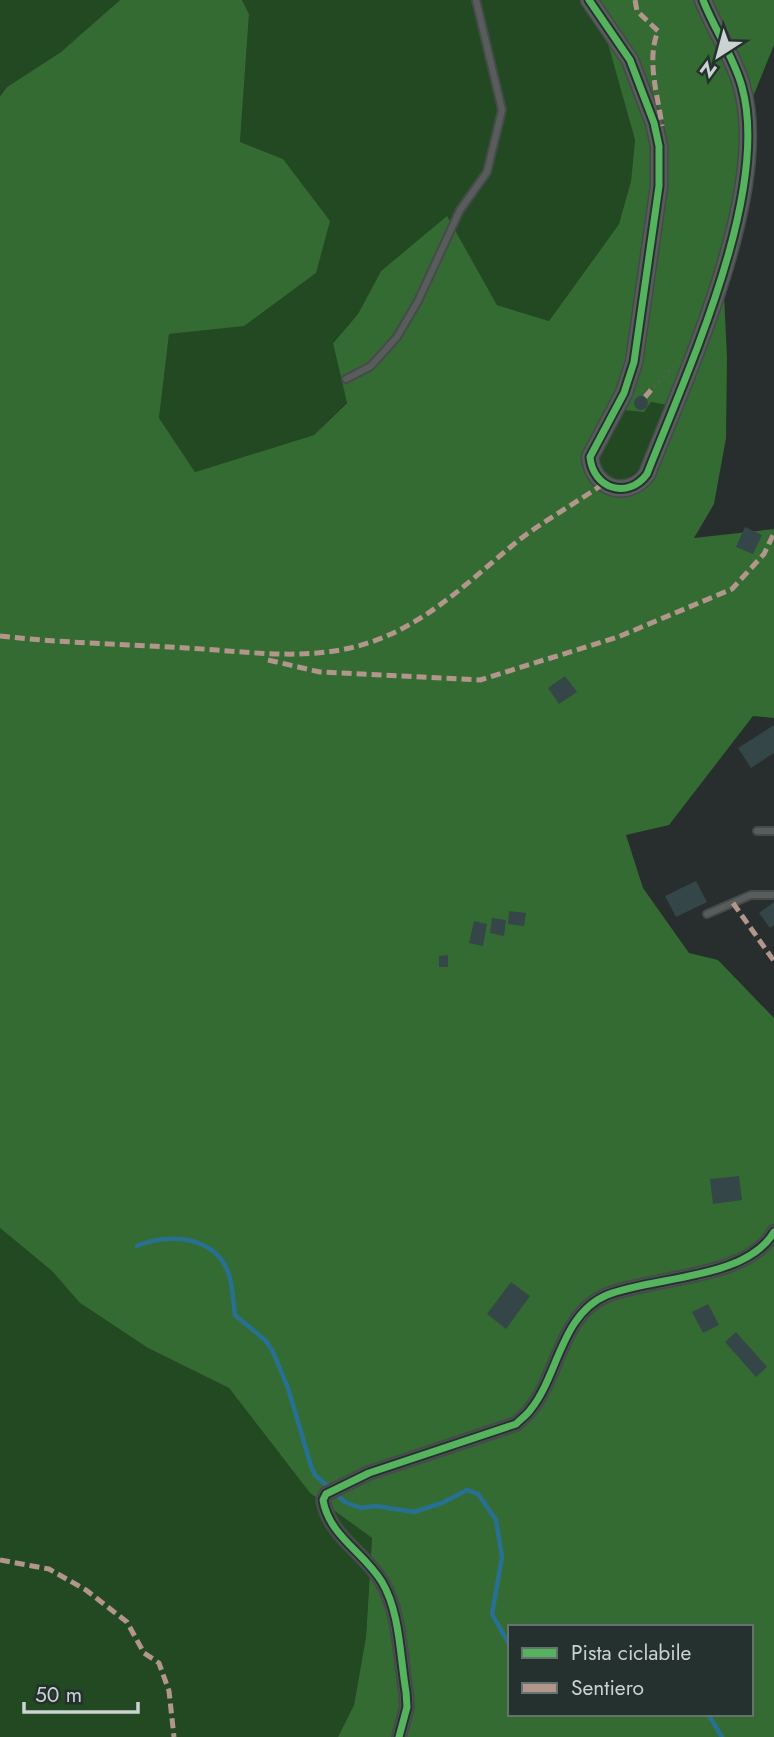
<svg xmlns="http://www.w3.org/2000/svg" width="774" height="1737" font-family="Jost,sans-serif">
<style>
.green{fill:#224921}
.forest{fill:#346b32;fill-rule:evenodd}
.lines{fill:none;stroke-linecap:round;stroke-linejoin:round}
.stream{stroke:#287092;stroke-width:4.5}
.building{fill:#354648}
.service-casing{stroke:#454b4a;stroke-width:10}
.minor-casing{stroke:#454b4a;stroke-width:16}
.tertiary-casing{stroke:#454b4a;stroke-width:19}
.path{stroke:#575c5c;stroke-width:2.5;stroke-dasharray:2 5;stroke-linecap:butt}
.service{stroke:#585d5c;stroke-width:6}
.minor{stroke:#585d5c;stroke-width:12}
.tertiary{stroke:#585d5c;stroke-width:16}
.quiet{stroke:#b2968c;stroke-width:5;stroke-dasharray:10 5;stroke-linecap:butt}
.cycleway-casing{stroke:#24312f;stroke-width:11}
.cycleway{stroke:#56b35d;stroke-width:7}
</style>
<rect width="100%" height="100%" fill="#272e2d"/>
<!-- green -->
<g class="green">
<polygon points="0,0 120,0 61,52 7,87 0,95"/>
<polygon points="242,0 589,0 596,11 610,51 635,140 631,181 619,224 549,321 497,305 447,217 381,271 358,314 333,342 347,402 314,435 195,472 159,418 169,334 245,325 316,273 283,159 240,142 249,14"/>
<polygon points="651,402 667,405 642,467 622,482 607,477 597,460 621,410 644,412"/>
<polygon points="0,1228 52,1271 80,1303 148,1348 229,1388 310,1493 372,1538 366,1637 354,1705 338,1737 0,1737"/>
</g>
<!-- forest -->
<path class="forest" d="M 120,0 L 242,0 L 249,14 L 240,142 L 283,159 L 330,221 L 316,273 L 244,326 L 169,334 L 159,418 L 195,472 L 314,435 L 347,403 L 333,343 L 358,314 L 381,271 L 447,216 L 497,305 L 549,321 L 619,224 L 631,181 L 635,140 L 610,51 L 596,11 L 589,0 L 774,0 L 774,45 L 746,114 L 748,126 L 723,273 L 727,357 L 726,438 L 714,504 L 694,538 L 774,529 L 774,718 L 753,716 L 669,825 L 626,835 L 643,888 L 689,953 L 718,960 L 774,1018 L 774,1737 L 338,1737 L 354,1705 L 366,1637 L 372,1538 L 310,1493 L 229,1388 L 148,1348 L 80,1303 L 52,1271 L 0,1228 L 0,96 L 7,87 L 61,52 ZM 651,402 L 667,405 L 642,467 L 628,480 L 614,481 L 601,470 L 597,460 L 621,410 L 644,412 ZM 510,1627 L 751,1627 L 751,1714 L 510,1714 Z"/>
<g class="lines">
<!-- stream -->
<g class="stream">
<path d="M 137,1246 C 167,1233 214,1235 228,1272 C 233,1285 233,1301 235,1315 L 266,1341 L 273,1352 L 288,1388 L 311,1466 L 315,1475 L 345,1502 L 361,1508 L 376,1506 L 414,1512 L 442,1503 L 467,1490 L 478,1494 L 496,1520 L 502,1557 L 492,1614 L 510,1646"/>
<polyline points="708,1714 722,1737"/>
</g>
</g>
<!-- building -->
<g class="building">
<circle cx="641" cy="403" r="7"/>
<polygon points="745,527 762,535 753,554 736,547"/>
<polygon points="565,676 577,692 559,704 548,688"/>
<polygon points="774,725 774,753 751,768 738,748"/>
<polygon points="696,881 707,902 676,917 665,896"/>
<polygon points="774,902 774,925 770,928 759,913"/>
<polygon points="509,911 526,913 524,926 508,924"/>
<polygon points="492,918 506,920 504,936 490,933"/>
<polygon points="474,921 487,924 483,946 469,943"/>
<polygon points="448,955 448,967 439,967 439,956"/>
<polygon points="739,1176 742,1200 713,1204 710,1179"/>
<polygon points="511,1282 530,1296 506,1329 487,1314"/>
<polygon points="708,1304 719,1325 703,1333 692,1312"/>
<polygon points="736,1332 767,1367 756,1377 725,1342"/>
</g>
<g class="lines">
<!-- service casing -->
<g class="service-casing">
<g id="service">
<polyline points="346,379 371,366 397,337 418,301 460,210 487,172 502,110 476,0"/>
<polyline points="757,831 774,831"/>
<polyline points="707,914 751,895 774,895"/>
</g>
</g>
<!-- minor casing -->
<g class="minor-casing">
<path id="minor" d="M 399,1737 L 407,1707 L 406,1692 C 400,1657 400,1612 382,1582 C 364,1552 329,1536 323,1500 L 326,1494 L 369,1473 L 516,1424 C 521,1419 527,1415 531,1409 C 558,1376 561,1314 607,1295 C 654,1276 746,1280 774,1232"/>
</g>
<!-- tertiary casing -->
<g class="tertiary-casing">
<path id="tertiary" d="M 589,0 L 630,60 L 654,123 L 659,146 L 659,186 L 634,362 L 624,393 L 590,457 C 593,489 628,500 647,474 C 686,374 771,192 742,87 C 734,57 714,29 703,0"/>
</g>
<!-- path -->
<polyline class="path" points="641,391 651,390 673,367"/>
<!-- service -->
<use href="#service" class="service"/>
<!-- minor -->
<use href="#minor" class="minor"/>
<!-- tertiary -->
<use href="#tertiary" class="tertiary"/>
<!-- quiet -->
<g class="quiet">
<path d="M 635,0 L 637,11 L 658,31 C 646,61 658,95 662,126"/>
<polyline points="645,397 651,390"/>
<path d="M 0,636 C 61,643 124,644 186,648 C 248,651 310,663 371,642 C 430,622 472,578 519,540 C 545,520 576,503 603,484"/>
<polyline points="268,660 320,672 480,680 618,637 732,589 764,554 774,533"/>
<polyline points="733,903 774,961"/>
<polyline points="0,1560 49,1569 86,1590 127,1622 144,1653 159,1663 169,1691 174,1737"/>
</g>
<!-- cycleway casing -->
<g class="cycleway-casing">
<g id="cycleway">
<path d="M 589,0 L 630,60 L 654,123 L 659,146 L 659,186 L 634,362 L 624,393 L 590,457 C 593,489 628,500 647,474 C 686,374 771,192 742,87 C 734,57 714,29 703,0"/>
<path d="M 399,1737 L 407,1707 L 406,1692 C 400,1657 400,1612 382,1582 C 364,1552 329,1536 323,1500 L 326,1494 L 369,1473 L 516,1424 C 521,1419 527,1415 531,1409 C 558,1376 561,1314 607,1295 C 654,1276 746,1280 774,1232"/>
</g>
</g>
<!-- cycleway -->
<use href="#cycleway" class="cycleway"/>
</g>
<!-- legend -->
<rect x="508" y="1625" width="245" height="91" fill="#24312f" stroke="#677270" stroke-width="2"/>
<rect x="522" y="1648" width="35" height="10" fill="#56b35d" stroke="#677270" stroke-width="2"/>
<text x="571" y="1660" font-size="21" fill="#cbd3d2">Pista ciclabile</text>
<rect x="522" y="1683" width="35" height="10" fill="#b2968c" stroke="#677270" stroke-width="2"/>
<text x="571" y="1695" font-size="21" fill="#cbd3d2">Sentiero</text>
<!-- north arrow -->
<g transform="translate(718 56) rotate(216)" stroke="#24312f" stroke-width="5" paint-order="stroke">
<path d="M0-5L12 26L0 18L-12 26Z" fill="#cbd3d2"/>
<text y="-10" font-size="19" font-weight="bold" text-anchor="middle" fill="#cbd3d2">N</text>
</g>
<!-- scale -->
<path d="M24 1702v10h114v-10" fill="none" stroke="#cbd3d2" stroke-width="3.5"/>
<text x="35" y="1702" font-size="21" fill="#cbd3d2" stroke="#24312f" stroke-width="5" paint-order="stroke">50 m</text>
</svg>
